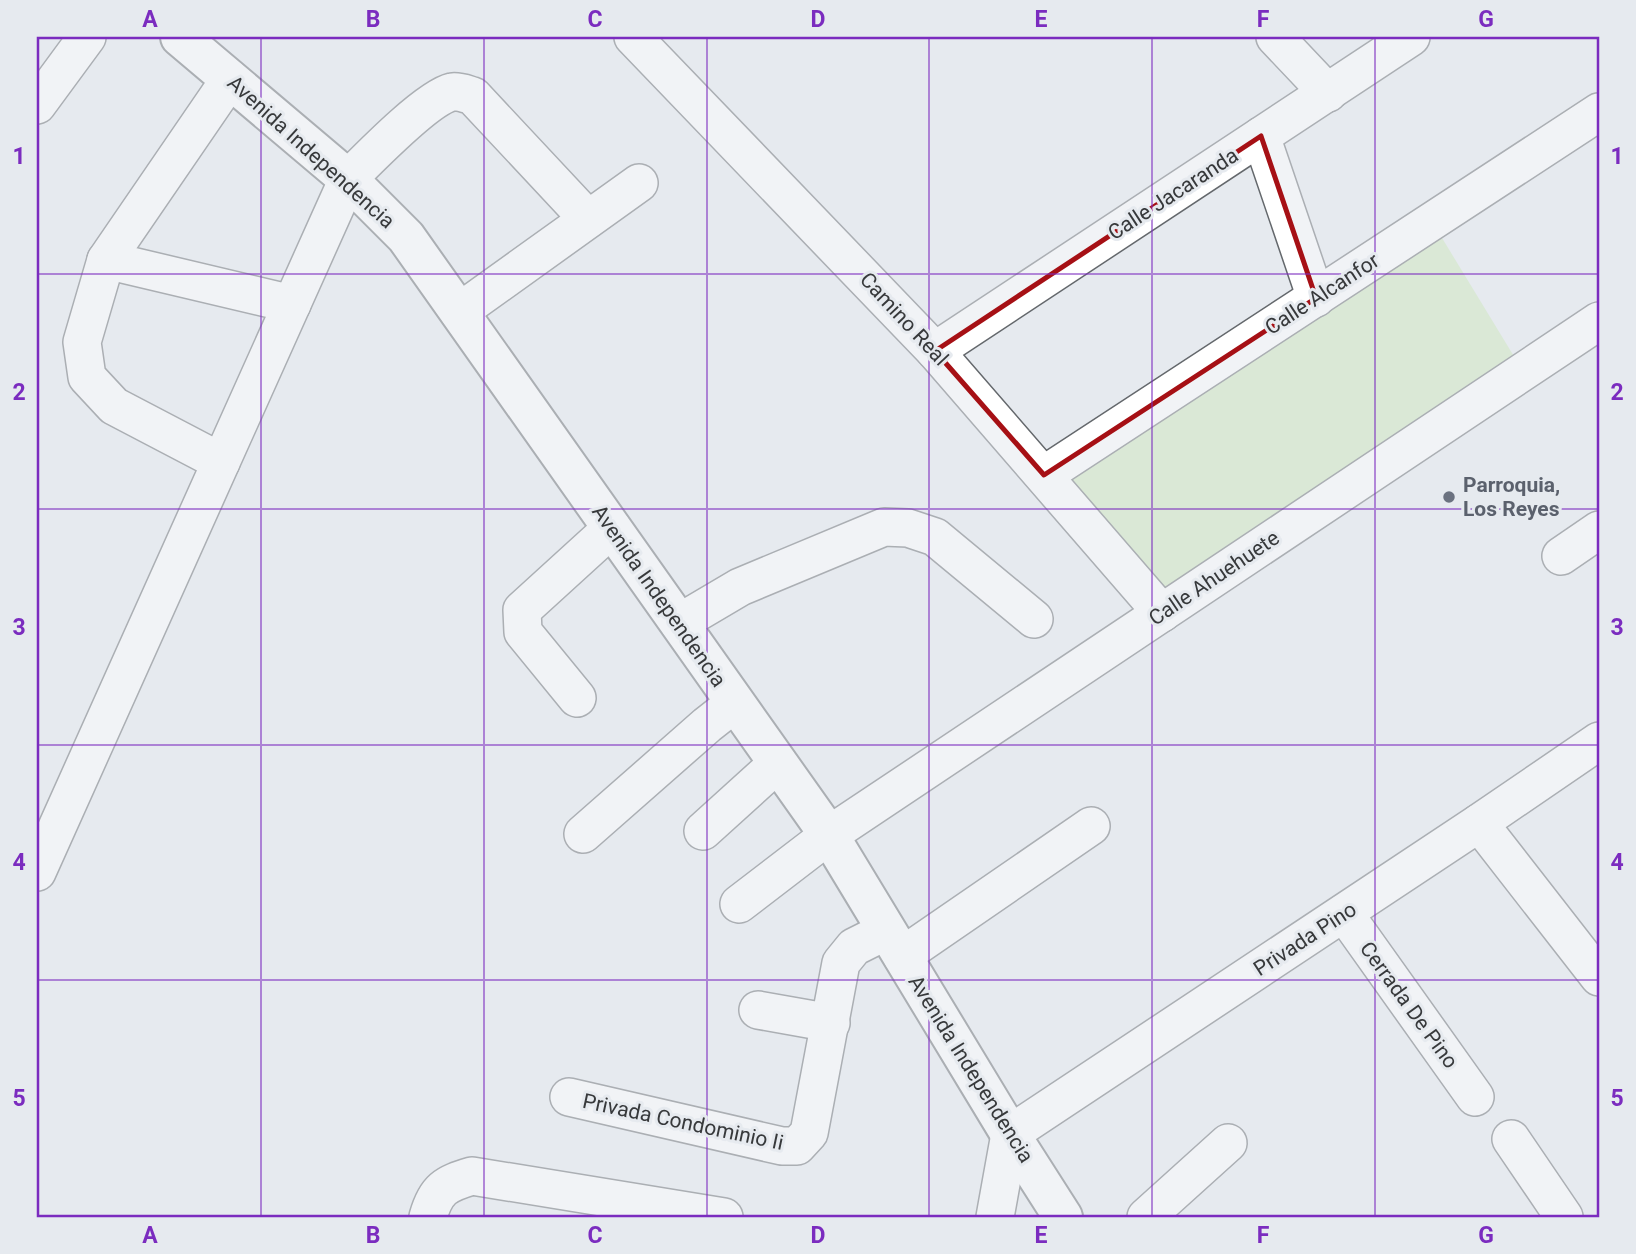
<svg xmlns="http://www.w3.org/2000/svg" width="1636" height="1254" font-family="Roboto,sans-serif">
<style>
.green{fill:#cce7b8}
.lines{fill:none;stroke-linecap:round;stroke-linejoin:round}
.minor-casing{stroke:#64686c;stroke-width:40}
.major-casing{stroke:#64686c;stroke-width:42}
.minor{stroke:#fff;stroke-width:37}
.major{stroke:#fff;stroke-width:38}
.marked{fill:none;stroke:#a61015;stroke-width:5;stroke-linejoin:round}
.grid{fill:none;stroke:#7b2cbf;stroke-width:2;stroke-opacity:0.55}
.worship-dot{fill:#6b7280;stroke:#e6eaef;stroke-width:2.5}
.labels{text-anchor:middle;stroke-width:6;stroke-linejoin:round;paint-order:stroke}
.street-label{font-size:21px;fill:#37393b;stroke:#e6eaef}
.worship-label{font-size:21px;font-weight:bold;fill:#5b616d;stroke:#e6eaef;text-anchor:start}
.neatline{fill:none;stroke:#7b2cbf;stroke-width:2.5}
.grid-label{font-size:23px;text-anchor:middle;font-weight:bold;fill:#7b2cbf}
</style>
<rect width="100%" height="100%" fill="#e6eaef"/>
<!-- green -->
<polygon class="green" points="1439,233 1515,358 1172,601 1053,473"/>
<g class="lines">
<!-- minor casing -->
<g class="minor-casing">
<g id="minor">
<polyline points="633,37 935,351 1162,613"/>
<polyline points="1275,37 1328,93"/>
<polyline points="37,105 87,37"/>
<polyline points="1261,136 1316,298"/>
<polyline points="106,260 292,304"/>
<polyline points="459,312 639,183"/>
<polyline points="935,351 1411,37"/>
<polyline points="221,462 114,406 87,377 82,342 106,260 230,79"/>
<polyline points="1044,475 1599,112"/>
<polyline points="1561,556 1599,530"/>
<polyline points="679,623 740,587 884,527 908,528 935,537 1034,619"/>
<polyline points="577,698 523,632 522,610 612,528"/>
<polyline points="1479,823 1599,977"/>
<polyline points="703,831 778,763"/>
<polyline points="583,834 707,725 735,703"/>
<path d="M 37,872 L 348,179 C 369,158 427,98 452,92 C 459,91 466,94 473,96 L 588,219"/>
<polyline points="739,904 829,835 1599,321"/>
<polyline points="1344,913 1475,1097"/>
<polyline points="902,956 1091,826"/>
<polyline points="758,1010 831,1023"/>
<polyline points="569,1097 782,1146 797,1146 809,1133 841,963 854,947 886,931"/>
<polyline points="1511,1139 1564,1217"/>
<path d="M 428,1217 C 436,1189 445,1184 472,1176 L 724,1217"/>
<polyline points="995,1217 1010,1134 1479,823 1599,741"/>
<polyline points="1146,1217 1228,1143"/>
</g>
</g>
<!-- major casing -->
<g class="major-casing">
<polyline id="major" points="180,37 348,179 406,237 829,835 1010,1134 1063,1217"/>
</g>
<!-- minor -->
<use href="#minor" class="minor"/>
<!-- major -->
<use href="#major" class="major"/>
</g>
<!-- marked area -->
<path d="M0 0H1636V1254H0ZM 1261,136 L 1316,298 L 1044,475 L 935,351 Z" fill="#e6eaef" fill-opacity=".55" fill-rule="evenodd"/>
<path class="marked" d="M 1261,136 L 1316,298 L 1044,475 L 935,351 Z"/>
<!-- grid -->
<path class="grid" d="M 261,37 L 261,1217M 484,37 L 484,1217M 707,37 L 707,1217M 929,37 L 929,1217M 1152,37 L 1152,1217M 1375,37 L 1375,1217M 37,274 L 1599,274M 37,509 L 1599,509M 37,745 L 1599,745M 37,980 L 1599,980"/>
<!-- markers -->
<circle class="worship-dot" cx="1449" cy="497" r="7"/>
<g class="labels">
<!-- street labels -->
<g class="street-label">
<text transform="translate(311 152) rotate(42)" y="7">Avenida Independencia</text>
<text transform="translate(1173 194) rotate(-33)" y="7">Calle Jacaranda</text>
<text transform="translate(1322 294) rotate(-33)" y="7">Calle Alcanfor</text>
<text transform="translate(904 319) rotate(47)" y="7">Camino Real</text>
<text transform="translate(1214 578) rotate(-34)" y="7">Calle Ahuehuete</text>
<text transform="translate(659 596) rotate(55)" y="7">Avenida Independencia</text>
<text transform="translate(1305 939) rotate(-33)" y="7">Privada Pino</text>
<text transform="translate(1409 1005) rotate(54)" y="7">Cerrada De Pino</text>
<text transform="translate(971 1069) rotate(58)" y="7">Avenida Independencia</text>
<text transform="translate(683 1122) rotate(12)" y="7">Privada Condominio Ii</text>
</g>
<!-- worship labels -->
<g class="worship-label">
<text x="1463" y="492">Parroquia,<tspan x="1463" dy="24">Los Reyes</tspan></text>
</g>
</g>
<!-- border -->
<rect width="1636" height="1254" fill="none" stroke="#e6eaef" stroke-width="77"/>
<rect x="38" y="38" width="1560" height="1178" class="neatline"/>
<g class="grid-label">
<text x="150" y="27">A</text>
<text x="373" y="27">B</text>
<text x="595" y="27">C</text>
<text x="818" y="27">D</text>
<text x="1041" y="27">E</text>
<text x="1263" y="27">F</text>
<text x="1486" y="27">G</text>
<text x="19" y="164">1</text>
<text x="1617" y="164">1</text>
<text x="19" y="400">2</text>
<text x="1617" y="400">2</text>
<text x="19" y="635">3</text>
<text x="1617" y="635">3</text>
<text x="19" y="870">4</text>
<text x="1617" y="870">4</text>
<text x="19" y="1106">5</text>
<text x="1617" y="1106">5</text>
<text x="150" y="1243">A</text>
<text x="373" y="1243">B</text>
<text x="595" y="1243">C</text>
<text x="818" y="1243">D</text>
<text x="1041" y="1243">E</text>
<text x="1263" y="1243">F</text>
<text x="1486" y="1243">G</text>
</g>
</svg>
